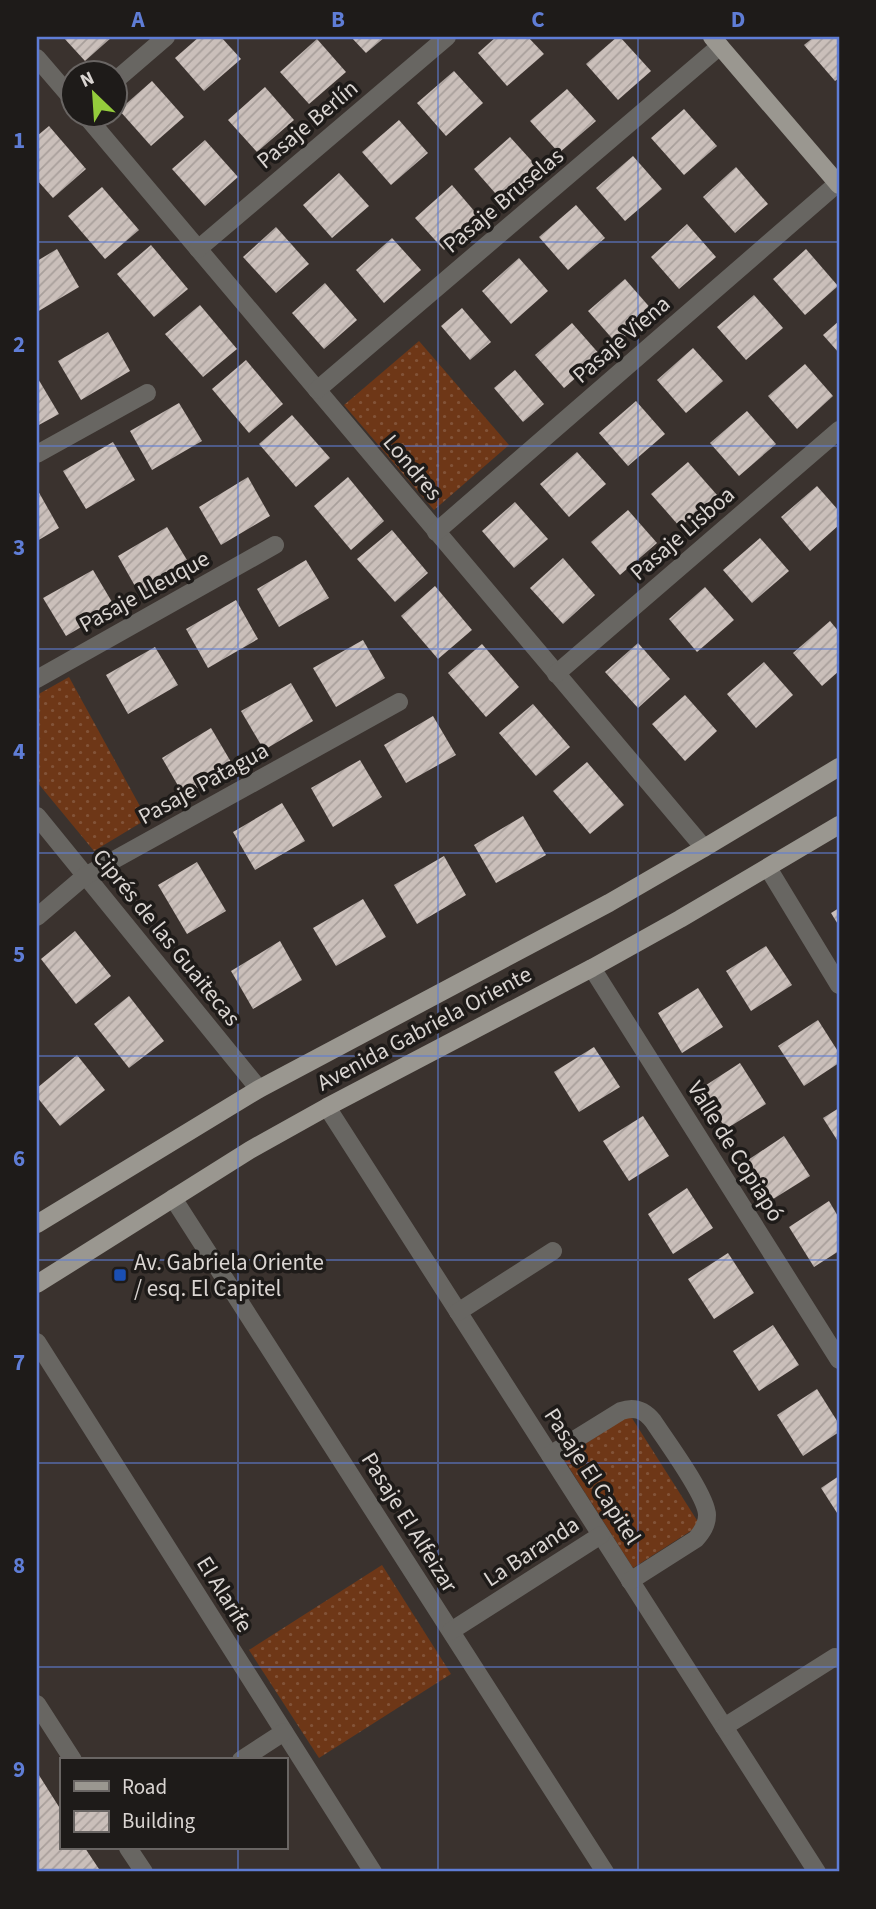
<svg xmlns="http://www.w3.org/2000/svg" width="876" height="1909" font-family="'Source Sans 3',sans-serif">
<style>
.grass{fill:url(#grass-dots)}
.building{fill:url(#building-hatch)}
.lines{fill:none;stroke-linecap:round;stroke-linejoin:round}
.minor{stroke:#686662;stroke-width:18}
.major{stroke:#9a9790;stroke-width:18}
.grid{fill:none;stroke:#5f7dd6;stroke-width:2;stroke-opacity:0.55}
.transit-dot{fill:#1a4fb4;stroke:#1e1b19;stroke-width:2.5}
.labels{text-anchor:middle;stroke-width:7;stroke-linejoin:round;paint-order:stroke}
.street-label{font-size:23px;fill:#dad5d2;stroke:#1e1b19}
.poi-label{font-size:23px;fill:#dad5d2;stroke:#1e1b19;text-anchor:start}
.neatline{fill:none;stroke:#5f7dd6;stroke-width:2.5}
.grid-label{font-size:23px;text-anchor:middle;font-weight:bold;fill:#5f7dd6}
</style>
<defs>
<pattern id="grass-dots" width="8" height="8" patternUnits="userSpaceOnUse" patternTransform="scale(1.75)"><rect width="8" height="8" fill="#6e3717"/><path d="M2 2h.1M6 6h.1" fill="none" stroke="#825338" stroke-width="1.8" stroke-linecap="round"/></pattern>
<pattern id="building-hatch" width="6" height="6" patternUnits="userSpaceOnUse" patternTransform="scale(1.75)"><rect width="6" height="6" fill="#cabfba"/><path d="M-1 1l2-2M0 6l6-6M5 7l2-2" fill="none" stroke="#a89f9b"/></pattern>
</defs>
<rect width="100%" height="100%" fill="#3a322e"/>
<!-- grass -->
<g class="grass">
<polygon points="419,341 509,445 434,510 344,405"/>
<polygon points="69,677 147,819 94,851 37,782 37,695"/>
<polygon points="630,1415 700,1525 633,1568 563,1458"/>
<polygon points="382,1565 451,1674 319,1758 249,1650"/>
</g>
<!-- building -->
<g class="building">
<polygon points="63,37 112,37 85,61"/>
<polygon points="199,37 221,37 241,59 204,91 175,58"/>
<polygon points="351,37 385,37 366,53"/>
<polygon points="496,37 528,37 544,54 507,86 478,53"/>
<polygon points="617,37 620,37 651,71 618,100 586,64"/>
<polygon points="814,37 839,37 839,78 835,81 804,45"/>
<polygon points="317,39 346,72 309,104 280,72"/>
<polygon points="454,71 483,103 446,136 417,103"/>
<polygon points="152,81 184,117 151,146 119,110"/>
<polygon points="265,87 294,120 257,152 228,120"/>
<polygon points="567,89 596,121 559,153 530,121"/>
<polygon points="684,109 717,146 684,175 651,138"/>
<polygon points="399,120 428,153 391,185 362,152"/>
<polygon points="49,126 86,169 53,198 37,180 37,136"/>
<polygon points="510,137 539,169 503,202 474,169"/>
<polygon points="205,140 238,177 205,206 172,169"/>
<polygon points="633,156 662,189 625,221 596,188"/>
<polygon points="736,167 768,204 735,233 703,197"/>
<polygon points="339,173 369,206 332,238 303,205"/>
<polygon points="452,185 481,219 444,250 415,218"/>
<polygon points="102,187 139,230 105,259 68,216"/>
<polygon points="576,205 605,238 568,270 539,237"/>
<polygon points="687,224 716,257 679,289 651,257"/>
<polygon points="276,227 309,264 276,293 243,257"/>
<polygon points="392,238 421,270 384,303 356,270"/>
<polygon points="151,245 188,289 154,317 117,274"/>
<polygon points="57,249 79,287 37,312 37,261"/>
<polygon points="806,249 838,286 805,315 773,279"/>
<polygon points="519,258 548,291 511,324 482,291"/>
<polygon points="625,279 653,311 617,344 588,311"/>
<polygon points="325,283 357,320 324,349 292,313"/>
<polygon points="754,295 783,328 746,360 717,327"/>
<polygon points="200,305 237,349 203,377 165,334"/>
<polygon points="462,308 491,342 470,360 441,326"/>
<polygon points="839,321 839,353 823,335"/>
<polygon points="572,323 601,356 564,388 535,355"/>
<polygon points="108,332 130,371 81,400 58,361"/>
<polygon points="693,348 723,381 686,413 657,380"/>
<polygon points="246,360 283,404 249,433 212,389"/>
<polygon points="805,364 833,396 797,429 768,396"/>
<polygon points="515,370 544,404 523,422 494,388"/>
<polygon points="37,377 59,414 37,426"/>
<polygon points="636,401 665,434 628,466 599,433"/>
<polygon points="179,403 202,441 152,470 130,431"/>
<polygon points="747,411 776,444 739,476 710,443"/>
<polygon points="292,415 330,458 296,487 259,444"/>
<polygon points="113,442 135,480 86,509 63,471"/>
<polygon points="577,452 606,484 569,517 540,484"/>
<polygon points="688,462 717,495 680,527 651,494"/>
<polygon points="248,477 270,516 221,545 199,507"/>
<polygon points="348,477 384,521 351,550 314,506"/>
<polygon points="817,486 839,511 839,525 810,551 781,517"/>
<polygon points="37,489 59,528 37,541"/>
<polygon points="515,502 548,539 514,568 482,531"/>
<polygon points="628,510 657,543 620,575 591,542"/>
<polygon points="167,527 190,565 140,595 118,556"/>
<polygon points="392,530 428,573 395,602 357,559"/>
<polygon points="760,538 789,571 752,603 723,570"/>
<polygon points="563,558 595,595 563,624 530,588"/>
<polygon points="306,560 329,598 279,627 257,589"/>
<polygon points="93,570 115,607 66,636 43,598"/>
<polygon points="435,586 472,630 438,659 401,616"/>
<polygon points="705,587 734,620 697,652 669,619"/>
<polygon points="236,600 258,639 208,668 186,629"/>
<polygon points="830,621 839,632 839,671 822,686 793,653"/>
<polygon points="363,640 385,678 336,707 313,668"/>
<polygon points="638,643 670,679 638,708 605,672"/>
<polygon points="482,644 519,687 486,717 448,673"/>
<polygon points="155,647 178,685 128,714 106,675"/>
<polygon points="764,662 793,695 756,728 727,694"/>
<polygon points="291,683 313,721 264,750 241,711"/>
<polygon points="685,695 717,731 685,761 652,724"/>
<polygon points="533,704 570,747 536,776 499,733"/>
<polygon points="433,716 456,755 406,783 384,745"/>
<polygon points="211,728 234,767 184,796 162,758"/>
<polygon points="360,760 382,797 333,827 311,788"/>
<polygon points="587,762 624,805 590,834 553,791"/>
<polygon points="282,803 305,841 255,870 233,832"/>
<polygon points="523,816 546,855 496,883 474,845"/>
<polygon points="444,856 466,895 417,924 394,885"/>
<polygon points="197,862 226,911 187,934 158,885"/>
<polygon points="363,899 386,937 336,966 313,928"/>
<polygon points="839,908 839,926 831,913"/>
<polygon points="75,931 111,976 76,1004 41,959"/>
<polygon points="280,941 302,980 253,1009 231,971"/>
<polygon points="766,946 792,985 751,1011 726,971"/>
<polygon points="698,988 723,1027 682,1053 658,1013"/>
<polygon points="129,996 164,1041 129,1068 94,1024"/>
<polygon points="818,1020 839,1053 839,1063 804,1086 778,1046"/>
<polygon points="594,1047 620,1087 579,1112 554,1072"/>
<polygon points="77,1055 105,1090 60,1126 37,1097 37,1088"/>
<polygon points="740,1063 766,1104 726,1129 700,1089"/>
<polygon points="839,1108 839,1143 823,1118"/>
<polygon points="643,1116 669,1156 629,1181 603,1141"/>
<polygon points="784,1136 810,1176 770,1201 745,1162"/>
<polygon points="687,1188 713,1228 673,1254 648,1214"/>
<polygon points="829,1201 839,1218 839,1251 814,1267 789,1227"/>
<polygon points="728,1253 754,1293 714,1319 688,1279"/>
<polygon points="773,1325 799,1365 759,1391 733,1351"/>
<polygon points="817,1389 839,1424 839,1432 803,1456 777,1415"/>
<polygon points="839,1476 839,1516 821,1488"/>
<polygon points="37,1772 61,1810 61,1848 85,1848 101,1872 37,1872"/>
</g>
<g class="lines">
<!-- minor -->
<g class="minor">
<polyline points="37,58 74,101"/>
<polyline points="116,80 166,37"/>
<polyline points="86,116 704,848"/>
<polyline points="198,249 447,37"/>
<polyline points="317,390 720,46"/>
<polyline points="37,454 147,393"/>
<polyline points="436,532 838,183"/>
<polyline points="556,674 839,430"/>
<polyline points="37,679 275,545"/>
<polyline points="37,816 259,1089"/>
<polyline points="768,868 839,985"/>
<polyline points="37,917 85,876 399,702"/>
<polyline points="592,968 839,1360"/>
<polyline points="327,1107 817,1872"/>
<polyline points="173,1198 605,1872"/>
<polyline points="458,1312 553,1251"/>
<polyline points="37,1342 373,1872"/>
<path d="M 550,1455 L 621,1411 C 635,1406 644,1410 653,1421 C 665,1439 707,1496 707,1515 C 707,1525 702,1532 696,1539 L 630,1581"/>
<polyline points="451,1631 601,1535"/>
<polyline points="37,1704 73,1760"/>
<polyline points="724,1727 835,1657"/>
<polyline points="241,1760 284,1732"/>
<polyline points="128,1848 144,1872"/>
</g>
<!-- major -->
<g class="major">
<polyline points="712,37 839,185"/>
<polyline points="37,1224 259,1089 609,903 704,848 839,767"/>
<polyline points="37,1284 250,1150 327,1107 592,968 680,919 839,825"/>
</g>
</g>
<!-- grid -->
<path class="grid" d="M 238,37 L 238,1760M 438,37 L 438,1872M 638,37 L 638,1872M 37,242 L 839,242M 37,446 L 839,446M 37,649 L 839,649M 37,853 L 839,853M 37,1056 L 839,1056M 37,1260 L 839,1260M 37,1463 L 839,1463M 37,1667 L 839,1667M 238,1848 L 238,1872"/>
<!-- markers -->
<rect class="transit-dot" x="113" y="1268" width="14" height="14" rx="3.5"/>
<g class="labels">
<!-- street labels -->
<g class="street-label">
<text transform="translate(307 124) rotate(-40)" y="8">Pasaje Berlín</text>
<text transform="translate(503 200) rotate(-40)" y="8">Pasaje Bruselas</text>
<text transform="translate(621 339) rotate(-41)" y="8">Pasaje Viena</text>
<text transform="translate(413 467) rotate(50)" y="8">Londres</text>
<text transform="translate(682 533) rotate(-41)" y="8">Pasaje Lisboa</text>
<text transform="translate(144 591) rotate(-29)" y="8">Pasaje Lleuque</text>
<text transform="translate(203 783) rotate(-29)" y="8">Pasaje Patagua</text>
<text transform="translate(167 937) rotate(51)" y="8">Ciprés de las Guaitecas</text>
<text transform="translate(424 1028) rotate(-28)" y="8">Avenida Gabriela Oriente</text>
<text transform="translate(736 1151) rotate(58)" y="8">Valle de Copiapó</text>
<text transform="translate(593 1476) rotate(57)" y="8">Pasaje El Capitel</text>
<text transform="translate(410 1522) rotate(58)" y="8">Pasaje El Alfeizar</text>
<text transform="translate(531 1551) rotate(-33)" y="8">La Baranda</text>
<text transform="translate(225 1594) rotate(58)" y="8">El Alarife</text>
</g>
<!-- poi labels -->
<g class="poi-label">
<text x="134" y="1270">Av. Gabriela Oriente<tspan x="134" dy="26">/ esq. El Capitel</tspan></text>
</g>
</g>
<!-- border -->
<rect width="876" height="1909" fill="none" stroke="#1e1b19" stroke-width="77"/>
<!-- legend -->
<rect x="60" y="1758" width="228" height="91" fill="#1e1b19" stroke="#696563" stroke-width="2"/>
<rect x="74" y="1781" width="35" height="10" fill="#9a9790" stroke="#696563" stroke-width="2"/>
<text x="122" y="1794" font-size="21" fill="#dad5d2">Road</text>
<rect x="74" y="1811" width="35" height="21" fill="url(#building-hatch)" stroke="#696563" stroke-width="2"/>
<text x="122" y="1828" font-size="21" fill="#dad5d2">Building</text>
<!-- north arrow -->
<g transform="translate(94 94) rotate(335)"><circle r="33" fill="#1e1b19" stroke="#696563" stroke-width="2"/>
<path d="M0-5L12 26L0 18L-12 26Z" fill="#94cc3c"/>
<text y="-10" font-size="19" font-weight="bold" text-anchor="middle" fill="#dad5d2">N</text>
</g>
<rect x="38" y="38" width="800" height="1832" class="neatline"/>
<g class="grid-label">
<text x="138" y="27">A</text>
<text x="338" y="27">B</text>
<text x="538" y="27">C</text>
<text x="738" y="27">D</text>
<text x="19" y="148">1</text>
<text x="19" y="352">2</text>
<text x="19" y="555">3</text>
<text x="19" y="759">4</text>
<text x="19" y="962">5</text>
<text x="19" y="1166">6</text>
<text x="19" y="1370">7</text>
<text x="19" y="1573">8</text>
<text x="19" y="1777">9</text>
</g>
</svg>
